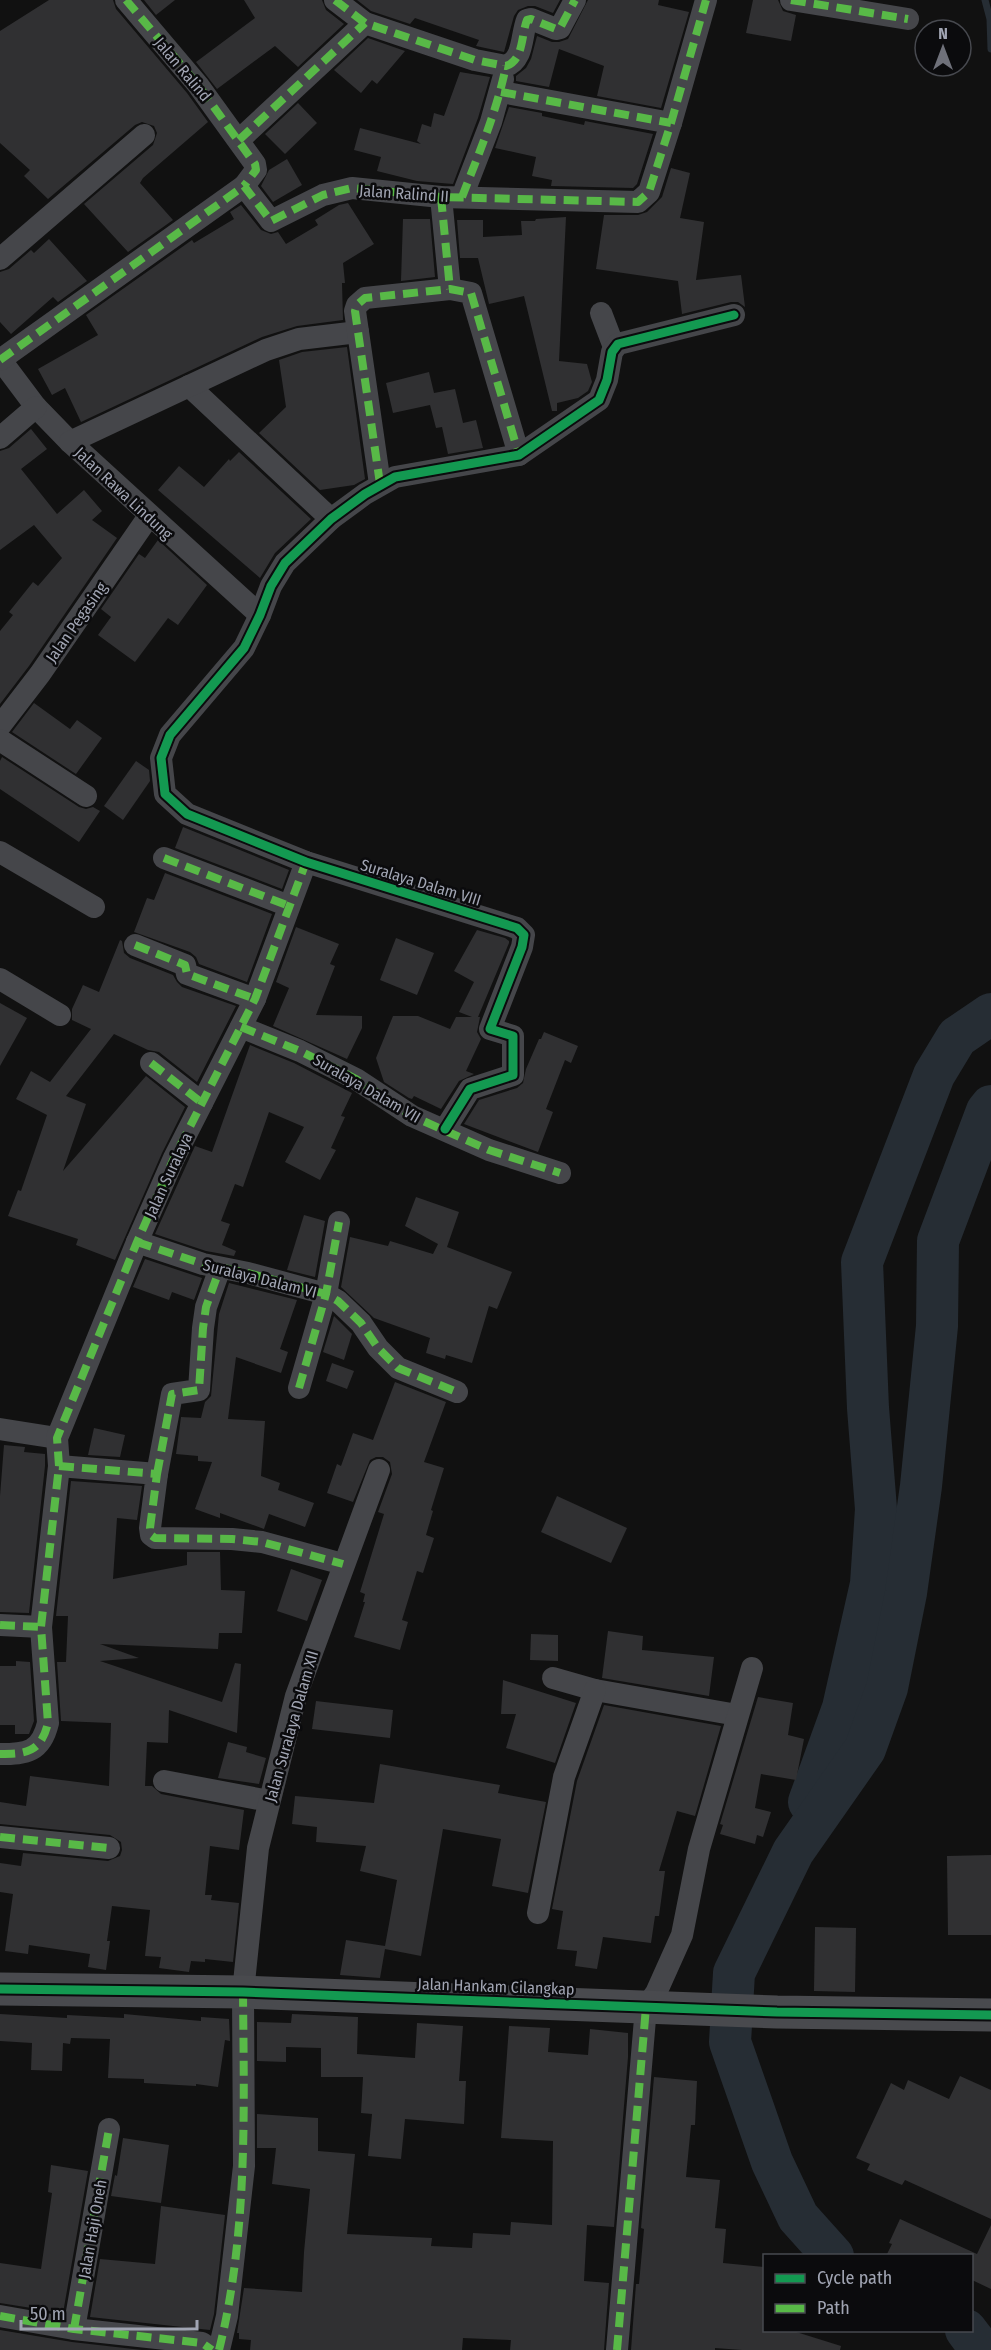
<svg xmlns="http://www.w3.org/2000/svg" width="991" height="2350" font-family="'Fira Sans Condensed',sans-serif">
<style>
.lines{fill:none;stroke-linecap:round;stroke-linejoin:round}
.stream{stroke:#262d34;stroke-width:7}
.river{stroke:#262d34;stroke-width:42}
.building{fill:#303032}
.street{stroke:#45464a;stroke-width:22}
.secondary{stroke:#494a4e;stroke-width:33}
.quiet{stroke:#58b947;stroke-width:8;stroke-dasharray:15 8;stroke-linecap:butt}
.cycleway-casing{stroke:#0b0b0d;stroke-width:13}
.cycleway{stroke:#139951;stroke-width:9}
.labels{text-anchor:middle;stroke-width:5;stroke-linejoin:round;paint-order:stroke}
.street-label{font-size:16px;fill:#a1a5b3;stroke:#0b0b0d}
</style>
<rect width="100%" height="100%" fill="#111"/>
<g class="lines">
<!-- stream -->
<polyline class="stream" points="985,0 990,19 991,49"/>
<!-- river -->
<g class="river">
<polyline points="809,1802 843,1708 871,1584 876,1509 868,1408 862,1262 934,1075 957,1037 991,1014"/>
<polyline points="833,2256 798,2217 772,2162 730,2042 734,1973 793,1852 865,1749 887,1688 906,1593 921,1486 937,1326 938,1241 987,1111 991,1106"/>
<polyline points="966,2330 981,2350"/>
</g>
</g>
<!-- building -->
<g class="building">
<polygon points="49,0 113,0 116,9 187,93 208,122 143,178 140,183 173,220 128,252 84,204 153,145 157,133 154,126 142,122 135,125 48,199 24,176 30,170 0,143 0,31"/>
<polygon points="144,0 175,0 156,15"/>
<polygon points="244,0 322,0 326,10 344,24 298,67 275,46 217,89 196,62 255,18"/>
<polygon points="357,0 560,0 553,13 535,6 528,6 518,10 514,16 504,52 476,46 479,40 415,18 410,24 371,11"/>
<polygon points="588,0 659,0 658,5 689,12 661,108 597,96 604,66 559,49 549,87 516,81 516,76 526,68 531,59 537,36 552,42 559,42 568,39"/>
<polygon points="753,0 778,0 783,11 796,15 791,41 746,33"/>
<polygon points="368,38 405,51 377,84 372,80 361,93 334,70"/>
<polygon points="460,72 490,77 478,118 453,184 417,181 377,171 381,157 354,150 360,128 421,144 417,141 422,124 431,127 434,113 444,116"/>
<polygon points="298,103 317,123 285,154 265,134"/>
<polygon points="509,107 542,113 542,116 584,125 585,121 653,134 637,184 633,188 551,186 552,180 532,176 536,157 495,148"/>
<polygon points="287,159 302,185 273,202 261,186 269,170"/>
<polygon points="671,168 690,173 680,218 704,222 696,280 741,275 745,307 738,302 731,302 682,314 678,281 596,269 604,215 638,215 647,212 662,197"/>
<polygon points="348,203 374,244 343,263 345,283 342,283 343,320 297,326 262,337 81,422 65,388 52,395 38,369 98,335 86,315 192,240 194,243 234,219 230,212 241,205 261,230 271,234 278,232 286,244 318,225 315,220 339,205"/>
<polygon points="566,217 559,361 587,364 592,382 588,391 578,398 557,403 557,411 552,411 524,296 489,304 478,258 460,258 457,220 483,220 483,237 522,235 521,221 535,221 536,219"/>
<polygon points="403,219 430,219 435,277 401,281"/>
<polygon points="49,239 87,281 58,302 53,297 11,334 0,322 0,272 9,269 31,250 34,253"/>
<polygon points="347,347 365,479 354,485 320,490 259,433 286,407 279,360 302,352"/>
<polygon points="429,372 434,393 455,389 463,423 476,420 483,448 448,454 442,427 436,428 430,405 393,413 386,383"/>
<polygon points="31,429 47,449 21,469 57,514 84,490 102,511 92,520 117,538 29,666 0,704 0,631 13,615 9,612 33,582 38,586 62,558 34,525 0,550 0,451 9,448"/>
<polygon points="239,452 311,519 275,553 260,578 158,490 179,466 204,487 229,459 230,461"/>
<polygon points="158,540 207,585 178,625 168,618 135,662 98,635 111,617 101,609 139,554 145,558"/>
<polygon points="34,703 70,729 77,720 102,738 76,774 12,732"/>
<polygon points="2,757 79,807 86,809 93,807 100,811 79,842 0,789 0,761"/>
<polygon points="136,761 149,770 150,781 123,820 104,806"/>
<polygon points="183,827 289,870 282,889 175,848"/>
<polygon points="165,873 272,914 247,982 199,964 196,957 190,952 134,932 147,898 154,900"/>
<polygon points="296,927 339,944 330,964 335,966 316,1015 362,1016 362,1028 347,1059 273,1026 289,988 276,982"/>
<polygon points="477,930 505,938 509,941 509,943 478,1017 480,1017 477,1032 481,1039 466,1071 474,1074 459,1081 441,1109 414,1096 412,1099 409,1098 384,1082 376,1058 393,1016 418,1016 450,1029 456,1017 472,1017 459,1012 474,982 454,971"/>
<polygon points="396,938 434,953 417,995 380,980"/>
<polygon points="120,940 122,941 124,953 130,958 173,975 177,982 182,987 236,1006 197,1082 159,1052 148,1050 114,1034 66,1096 86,1104 63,1171 146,1076 185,1107 162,1153 115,1260 76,1245 78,1239 8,1216 18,1190 21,1191 47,1115 16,1099 31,1071 50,1082 91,1029 72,1020 72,1009 83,985 99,992"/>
<polygon points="0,1003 27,1018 0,1066"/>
<polygon points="544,1032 578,1046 571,1063 565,1060 546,1109 553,1112 538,1152 464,1124 479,1100 517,1088 523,1083 526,1069 539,1039 541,1039"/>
<polygon points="250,1045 294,1063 352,1093 341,1116 345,1117 331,1148 336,1150 320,1180 285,1162 304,1127 269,1112 243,1187 235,1184 221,1221 230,1224 222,1245 236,1251 234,1256 206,1251 155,1234 195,1146 212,1152"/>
<polygon points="416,1197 459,1212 447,1247 512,1272 497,1309 489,1306 472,1363 446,1355 445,1359 426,1353 430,1338 374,1318 341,1287 350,1237 388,1246 390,1241 433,1254 438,1244 405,1226"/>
<polygon points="304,1215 325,1221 315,1277 287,1270"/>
<polygon points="145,1259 202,1278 194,1300 172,1292 169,1300 133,1287"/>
<polygon points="229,1283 297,1300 280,1349 288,1352 281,1373 236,1357 228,1419 265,1421 261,1476 280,1483 278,1490 314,1503 305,1527 269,1514 264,1529 220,1513 220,1518 195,1509 212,1462 198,1461 198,1456 176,1454 181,1417 201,1418 205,1402 211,1396 219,1314"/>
<polygon points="334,1316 352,1334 344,1360 323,1352"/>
<polygon points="332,1363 354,1371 347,1389 326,1381"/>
<polygon points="395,1382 446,1402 424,1462 444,1468 431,1510 433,1511 426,1535 434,1538 423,1573 417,1571 402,1620 408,1622 400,1650 354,1637 365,1602 363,1602 365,1594 360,1592 384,1514 378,1512 392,1474 390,1462 383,1457 376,1457 370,1460 353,1502 327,1493 337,1464 341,1466 353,1433 373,1440"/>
<polygon points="94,1428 125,1435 120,1457 88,1455"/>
<polygon points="4,1445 25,1447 24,1452 45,1454 45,1466 29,1613 0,1612 0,1496"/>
<polygon points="71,1481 142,1486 137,1520 117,1518 113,1579 187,1565 187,1552 220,1552 221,1590 245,1591 242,1633 219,1633 218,1649 100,1644 139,1658 100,1661 222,1702 235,1663 241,1664 237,1733 169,1710 168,1743 147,1742 145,1786 152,1786 161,1794 244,1810 239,1850 210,1846 205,1895 212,1895 211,1900 239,1903 233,1962 205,1959 205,1962 191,1961 189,1972 159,1968 161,1957 145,1956 150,1910 112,1906 107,1941 110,1941 106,1970 88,1967 90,1954 29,1945 28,1954 5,1951 13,1894 0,1892 0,1863 21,1866 23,1853 108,1861 120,1856 122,1850 121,1842 110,1835 0,1824 0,1802 26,1806 30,1776 109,1786 111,1723 61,1721 57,1662 66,1662 68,1616 56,1616"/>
<polygon points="557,1496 627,1528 611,1563 541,1532"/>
<polygon points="291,1569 322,1580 307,1621 277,1611"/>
<polygon points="608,1631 643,1636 642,1650 714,1657 709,1696 602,1678"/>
<polygon points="531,1634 558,1635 558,1661 530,1660"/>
<polygon points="16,1661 30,1662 34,1721 29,1734 15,1734 15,1725 0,1725 0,1666 16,1666"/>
<polygon points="503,1680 576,1703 555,1763 506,1748 516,1714 501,1714"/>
<polygon points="758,1697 793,1703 788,1735 804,1739 796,1780 761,1774 755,1808 771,1812 763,1837 757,1835 755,1844 720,1834 723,1825 720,1824"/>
<polygon points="316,1701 393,1710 390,1738 312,1729"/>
<polygon points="604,1705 721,1726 695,1816 677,1811 659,1871 665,1871 659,1916 655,1916 651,1943 603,1937 597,1969 575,1966 577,1951 557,1949 563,1911 552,1909 577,1781"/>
<polygon points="228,1742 247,1747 246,1752 266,1758 259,1784 218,1778"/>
<polygon points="380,1764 500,1785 498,1793 546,1802 528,1893 492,1886 501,1839 443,1829 421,1956 385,1949 380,1978 340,1975 346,1940 385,1946 397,1880 360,1871 366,1846 316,1842 317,1827 292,1824 295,1796 374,1803"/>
<polygon points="991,1855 991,1935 948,1935 947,1856"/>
<polygon points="815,1927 856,1928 855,1992 814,1991"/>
<polygon points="0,2014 67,2018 67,2015 124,2018 124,2014 201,2021 201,2017 229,2019 230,2041 225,2040 218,2087 196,2084 196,2086 144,2083 144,2079 108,2078 110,2039 71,2038 70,2044 63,2043 62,2071 31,2070 32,2043 0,2041"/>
<polygon points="292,2014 358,2017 357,2054 415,2058 417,2023 463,2026 459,2081 466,2081 464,2124 405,2119 401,2159 368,2156 372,2114 361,2113 363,2077 321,2077 321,2048 286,2047 286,2062 257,2061 257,2022 291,2023"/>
<polygon points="509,2026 550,2028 548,2052 588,2055 590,2029 628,2033 628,2057 614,2227 587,2225 584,2281 609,2283 604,2350 510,2350 511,2340 463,2338 462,2350 250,2350 251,2340 239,2339 239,2333 237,2333 244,2288 302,2292 304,2252 310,2189 272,2184 276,2148 257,2148 257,2114 318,2118 318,2151 355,2154 347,2234 432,2238 431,2246 472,2248 473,2233 510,2235 511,2222 552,2225 553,2141 501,2138"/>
<polygon points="960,2076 991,2090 991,2219 905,2180 902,2185 867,2170 870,2164 856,2158 891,2083 904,2090 908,2080 949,2099"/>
<polygon points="654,2077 697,2081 695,2125 691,2125 686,2177 720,2180 715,2228 726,2229 723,2263 765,2267 765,2331 793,2331 841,2346 840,2350 742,2350 715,2348 715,2350 631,2350 636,2284 639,2284 644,2229 641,2228"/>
<polygon points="123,2138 169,2145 161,2203 111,2196 115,2175 117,2176"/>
<polygon points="51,2165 88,2171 63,2313 0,2303 0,2263 41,2269 52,2193 48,2192"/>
<polygon points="161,2206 225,2215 214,2314 210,2330 90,2317 100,2259 155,2264"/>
<polygon points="900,2219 977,2254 991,2225 991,2289 972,2280 972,2256 886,2256 892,2244 889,2243"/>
<polygon points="0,2330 72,2342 142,2350 0,2350"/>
</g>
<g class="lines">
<!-- street -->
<g class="street">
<polyline points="126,0 198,85 255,164 256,170 244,186"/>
<path d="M 335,0 L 365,23 L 475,60 L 506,66 C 524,60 521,35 527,20 L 531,19 L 556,29 L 560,28 L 575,0"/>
<polyline points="791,0 908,19"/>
<polyline points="501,92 671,123"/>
<polyline points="239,140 365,23"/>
<polyline points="441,197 450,289"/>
<polyline points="462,197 491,122 503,79"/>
<polyline points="0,259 144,135"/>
<polyline points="601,313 614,347"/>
<polyline points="0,359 36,407 70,442 260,615"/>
<polyline points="0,360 244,186 271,221 323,195 352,188 441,197 638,202 649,192 671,123 706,0"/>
<polyline points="189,386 331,519"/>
<polyline points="0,438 36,407"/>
<polyline points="70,442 266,350 299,339 358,332"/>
<polyline points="380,484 355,311 357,305 365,298 450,289 471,293 519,455"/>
<polyline points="0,726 40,674 149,516"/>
<polyline points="0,740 86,796"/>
<polyline points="0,852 94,907"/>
<polyline points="164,858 289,906"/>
<polyline points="135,945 185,965 187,974 255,999"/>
<polyline points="0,979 60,1015"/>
<polyline points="241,1027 300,1051 356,1079 412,1116 489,1150 560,1173"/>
<polyline points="151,1063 202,1103"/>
<polyline points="445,1129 470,1089 513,1075 513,1036 490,1029 522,947 524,935 517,928 306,862 187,814 165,794 161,758 170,735 244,648 260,615 271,586 285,563 331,519 365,494 395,477 519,455 599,400 607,380 612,352 618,344 734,315"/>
<polyline points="137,1242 203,1264 248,1273 326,1294 338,1301 361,1323 378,1348 398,1368 457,1392"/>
<polyline points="299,1388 326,1294 339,1222"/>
<polyline points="0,1429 57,1438"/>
<polyline points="59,1466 157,1474 150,1528 151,1535 155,1538 232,1539 262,1542 343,1564"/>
<polyline points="157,1474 172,1394 199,1390 203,1328 206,1307 220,1268"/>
<polyline points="0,1625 41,1627"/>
<polyline points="553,1678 595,1690 737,1715"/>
<path d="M 0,1754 C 27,1754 41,1752 48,1723 L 41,1627 L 59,1466 L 57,1438 L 137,1242 L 174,1158 L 255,999 L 306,862"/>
<polyline points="164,1781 269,1801"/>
<polyline points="0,1837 109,1848"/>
<polyline points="538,1913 564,1777 595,1690"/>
<polyline points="0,2316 74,2329 202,2343 212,2350"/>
<polyline points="74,2329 109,2129"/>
<polyline points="219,2350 227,2316 244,2166 243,1992 258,1848 296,1696 379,1470"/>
<polyline points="617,2350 646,2007 656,1993 682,1935 699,1849 752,1668"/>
</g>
<!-- secondary -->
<polyline class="secondary" points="0,1989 243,1992 777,2012 991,2015"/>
<!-- quiet -->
<g class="quiet">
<polyline points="126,0 198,85 255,164 256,170 244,186"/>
<path d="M 335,0 L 365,23 L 475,60 L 506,66 C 524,60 521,35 527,20 L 531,19 L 556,29 L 560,28 L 575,0"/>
<polyline points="791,0 908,19"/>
<polyline points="501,92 671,123"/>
<polyline points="239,140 365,23"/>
<polyline points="441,197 450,289"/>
<path d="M 462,197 C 479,153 497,111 506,66"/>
<polyline points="0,360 244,186 271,221 323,195 352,188 441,197 638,202 649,192 671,123 706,0"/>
<polyline points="380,484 355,311 357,305 365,298 450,289 471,293 519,455"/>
<polyline points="164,858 289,906"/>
<polyline points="135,945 185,965 187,974 255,999"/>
<polyline points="241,1027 300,1051 356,1079 412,1116 489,1150 560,1173"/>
<polyline points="151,1063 202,1103"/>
<polyline points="137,1242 203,1264 248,1273 326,1294 338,1301 361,1323 378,1348 398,1368 457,1392"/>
<polyline points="299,1388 326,1294 339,1222"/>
<polyline points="59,1466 157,1474 150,1528 151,1535 155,1538 232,1539 262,1542 343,1564"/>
<polyline points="157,1474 172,1394 199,1390 203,1328 206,1307 220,1268"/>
<polyline points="0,1625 41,1627"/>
<path d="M 0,1754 C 27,1754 41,1752 48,1723 L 41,1627 L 59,1466 L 57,1438 L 137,1242 L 174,1158 L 255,999 L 306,862"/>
<polyline points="0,1837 109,1848"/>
<polyline points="0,2316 74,2329 202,2343 212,2350"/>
<polyline points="74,2329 109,2129"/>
<path d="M 219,2350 C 248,2234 244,2111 243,1992"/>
<polyline points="617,2350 646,2007"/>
</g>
<!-- cycleway casing -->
<g class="cycleway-casing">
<g id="cycleway">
<polyline points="445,1129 470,1089 513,1075 513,1036 490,1029 522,947 524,935 517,928 306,862 187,814 165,794 161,758 170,735 244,648 260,615 271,586 285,563 331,519 365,494 395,477 519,455 599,400 607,380 612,352 618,344 734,315"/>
<polyline points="0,1989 243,1992 777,2012 991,2015"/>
</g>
</g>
<!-- cycleway -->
<use href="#cycleway" class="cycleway"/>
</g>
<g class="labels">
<!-- street labels -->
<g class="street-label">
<text transform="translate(183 69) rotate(50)" y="6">Jalan Ralind</text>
<text transform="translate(404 193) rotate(4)" y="6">Jalan Ralind II</text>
<text transform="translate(124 493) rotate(43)" y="6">Jalan Rawa Lindung</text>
<text transform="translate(76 622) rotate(-55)" y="6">Jalan Pegasing</text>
<text transform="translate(421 882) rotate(17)" y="6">Suralaya Dalam VIII</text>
<text transform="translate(367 1088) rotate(30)" y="6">Suralaya Dalam VII</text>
<text transform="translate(168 1175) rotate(-65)" y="6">Jalan Suralaya</text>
<text transform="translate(260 1278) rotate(14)" y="6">Suralaya Dalam VI</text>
<text transform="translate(291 1726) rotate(-74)" y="6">Jalan Suralaya Dalam XII</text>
<text transform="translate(496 1986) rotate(2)" y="6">Jalan Hankam Cilangkap</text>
<text transform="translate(92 2229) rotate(-80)" y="6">Jalan Haji Oneh</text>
</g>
</g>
<!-- legend -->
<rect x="763" y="2254" width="210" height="78" fill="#0b0b0d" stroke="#47494f" stroke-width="1.5"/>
<rect x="775" y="2274" width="30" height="9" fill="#139951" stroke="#47494f" stroke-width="1.5"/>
<text x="817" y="2284" font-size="18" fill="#a1a5b3">Cycle path</text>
<rect x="775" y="2304" width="30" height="9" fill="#58b947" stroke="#47494f" stroke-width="1.5"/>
<text x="817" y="2314" font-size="18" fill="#a1a5b3">Path</text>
<!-- north arrow -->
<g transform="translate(943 48)"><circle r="28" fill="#0b0b0d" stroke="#47494f" stroke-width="1.5"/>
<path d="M0-4.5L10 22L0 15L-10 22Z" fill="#6f717a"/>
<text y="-9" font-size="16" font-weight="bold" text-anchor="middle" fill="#a1a5b3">N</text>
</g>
<!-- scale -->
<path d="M21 2320v9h176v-9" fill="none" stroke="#a1a5b3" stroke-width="3"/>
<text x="30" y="2320" font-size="18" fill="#a1a5b3" stroke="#0b0b0d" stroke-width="4.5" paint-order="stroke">50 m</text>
</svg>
